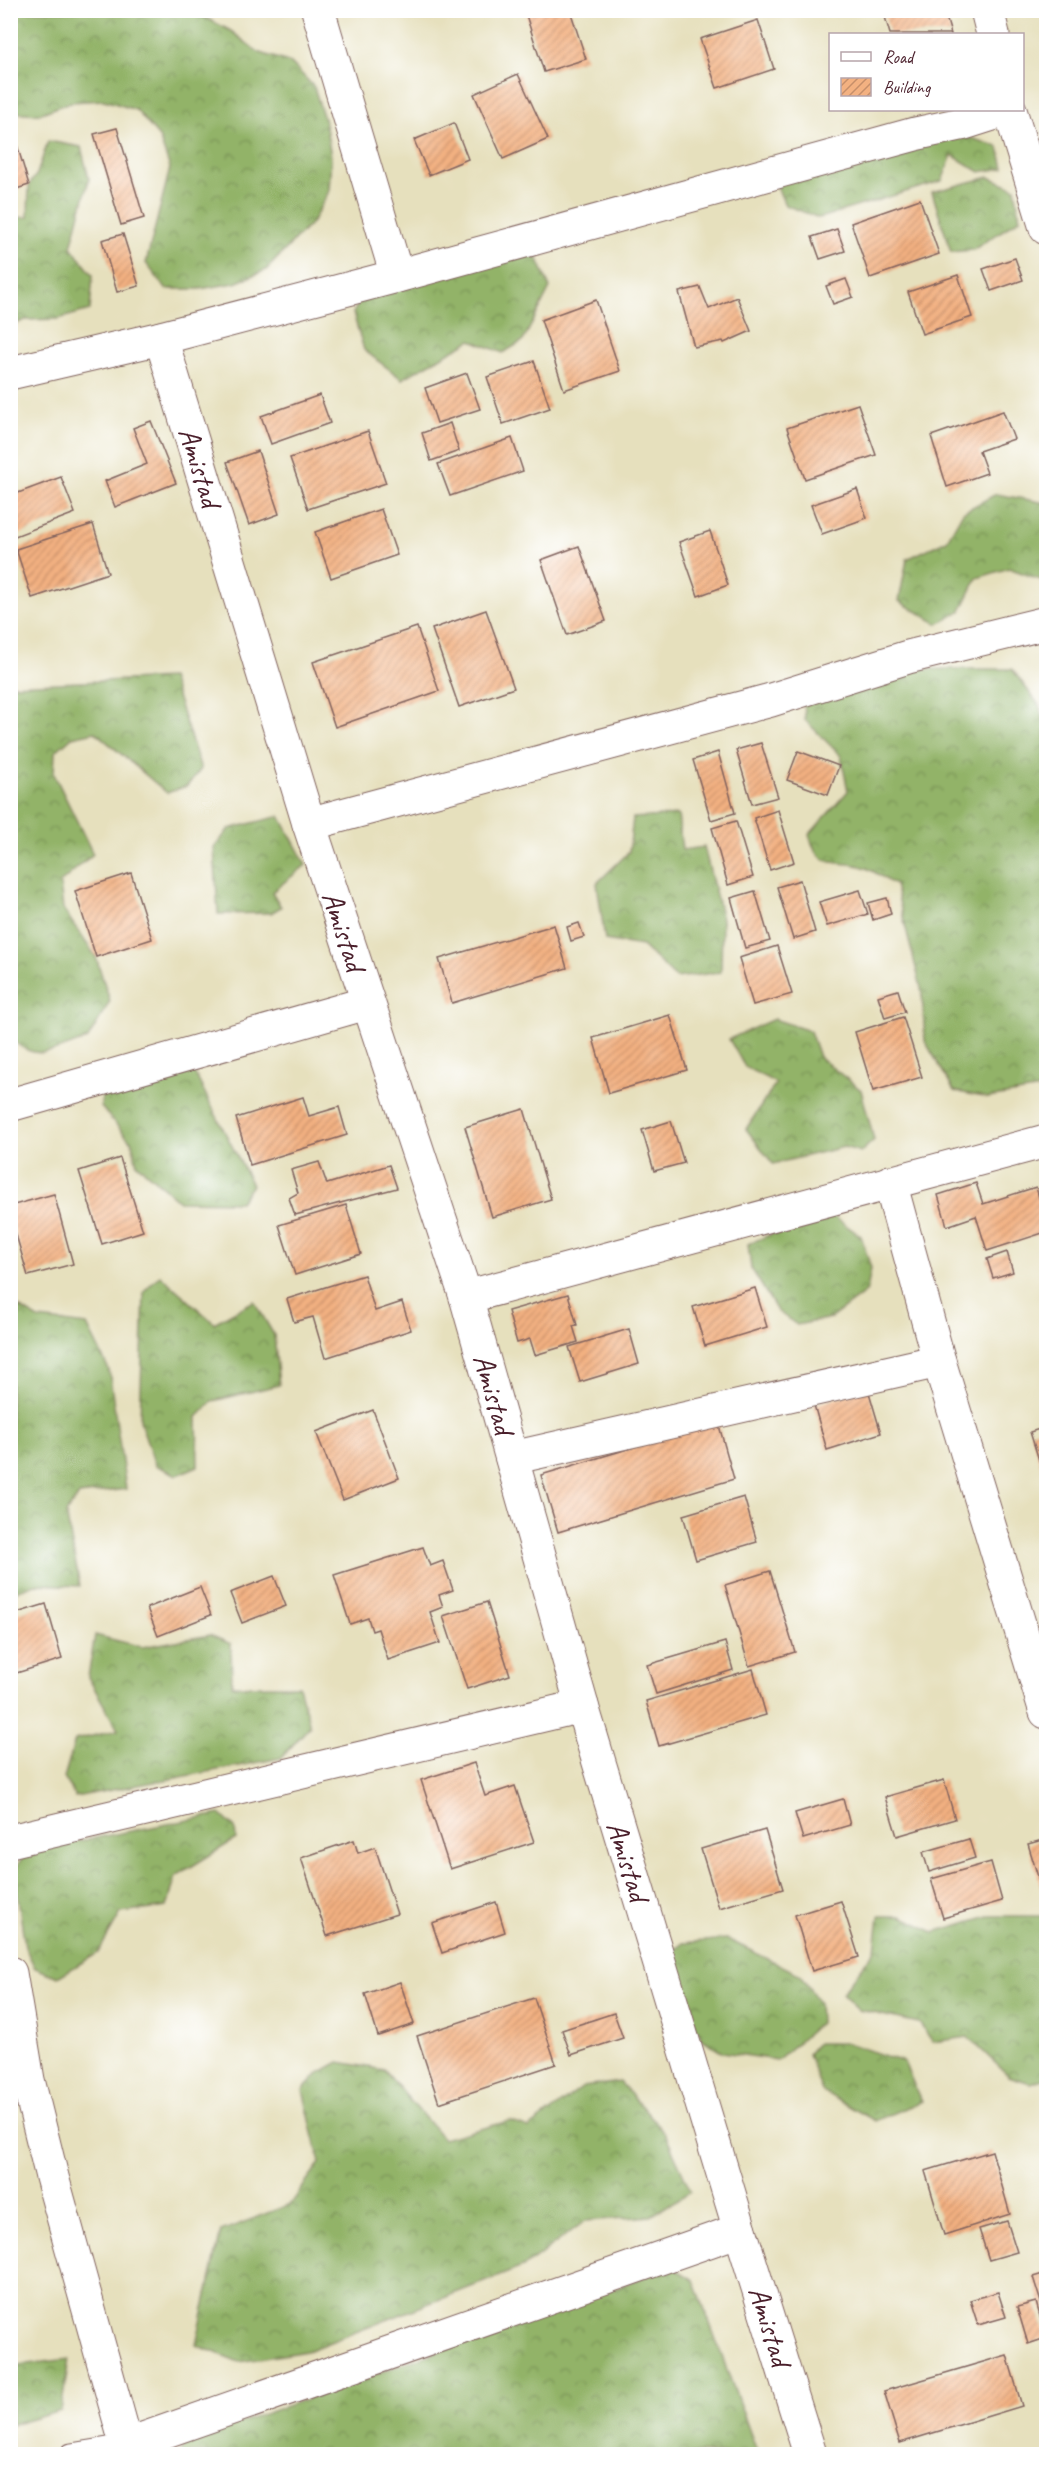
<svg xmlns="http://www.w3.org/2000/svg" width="1057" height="2465" font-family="Caveat,sans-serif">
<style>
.forest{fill:url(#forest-crowns);stroke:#6e694a;stroke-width:1.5}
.building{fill:url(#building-hatch)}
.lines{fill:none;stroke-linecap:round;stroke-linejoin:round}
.service-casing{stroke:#81635e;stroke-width:23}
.minor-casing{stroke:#81635e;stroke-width:35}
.tertiary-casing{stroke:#81635e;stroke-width:35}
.service{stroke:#fff;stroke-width:21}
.minor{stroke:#fff;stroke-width:33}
.tertiary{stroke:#fff;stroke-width:33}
.labels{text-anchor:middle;stroke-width:6;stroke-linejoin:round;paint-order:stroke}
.street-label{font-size:30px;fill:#4a1f2b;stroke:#fff}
</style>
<defs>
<pattern id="forest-crowns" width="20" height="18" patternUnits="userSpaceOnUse" patternTransform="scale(1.5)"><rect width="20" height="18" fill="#92b368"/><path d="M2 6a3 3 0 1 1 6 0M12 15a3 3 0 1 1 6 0" fill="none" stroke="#799156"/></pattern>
<pattern id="building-hatch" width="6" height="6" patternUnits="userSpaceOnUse" patternTransform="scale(1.5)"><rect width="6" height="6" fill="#f3b181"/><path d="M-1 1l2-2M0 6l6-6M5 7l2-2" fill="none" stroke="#c78f6a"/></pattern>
</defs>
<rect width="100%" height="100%" fill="#fff"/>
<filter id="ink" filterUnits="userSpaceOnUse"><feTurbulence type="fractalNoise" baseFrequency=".0167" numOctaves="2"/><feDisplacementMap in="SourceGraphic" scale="12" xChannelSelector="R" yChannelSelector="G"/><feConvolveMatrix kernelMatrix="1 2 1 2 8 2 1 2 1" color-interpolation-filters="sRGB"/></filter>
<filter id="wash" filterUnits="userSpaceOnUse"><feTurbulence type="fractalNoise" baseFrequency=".008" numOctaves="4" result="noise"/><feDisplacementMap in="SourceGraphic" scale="24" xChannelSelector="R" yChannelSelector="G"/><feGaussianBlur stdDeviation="1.35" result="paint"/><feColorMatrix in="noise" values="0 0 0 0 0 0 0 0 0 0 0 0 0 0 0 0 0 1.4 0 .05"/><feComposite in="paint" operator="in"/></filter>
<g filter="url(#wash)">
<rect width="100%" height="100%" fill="#e6e0bd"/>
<!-- forest -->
<g class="forest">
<polygon points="10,11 193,11 231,31 258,52 291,63 314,87 325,122 331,156 329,191 313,221 266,270 235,283 200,289 166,289 146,263 170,168 159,137 136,110 104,100 71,102 39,114 11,112"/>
<polygon points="912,119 999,147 1004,168 980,172 952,155 942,181 819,218 785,205 775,182"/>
<polygon points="48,141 81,147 89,179 71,247 93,275 90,310 58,319 25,320 11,326 11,218 28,217 29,185 37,174"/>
<polygon points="989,177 1015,188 1020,219 973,250 951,252 932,192"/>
<polygon points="499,250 537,257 550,288 523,341 503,353 471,340 402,379 364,350 353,313 365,292"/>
<polygon points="996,494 1046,503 1046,582 1009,568 977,578 961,611 938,624 899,601 907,559 947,540 963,512"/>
<path d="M 856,669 L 1012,669 L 1039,705 L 1046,726 L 1046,1088 L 988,1098 L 954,1091 L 925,1041 L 922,992 L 895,885 C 886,880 876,872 866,868 C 840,857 821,875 809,835 L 848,791 L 841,756 L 805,720 L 804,697 Z"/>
<path d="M 171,678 L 201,769 L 187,786 L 167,793 L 95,732 L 72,737 L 55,752 L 54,774 L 93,854 L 60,883 L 63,909 L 96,957 L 110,1001 L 88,1039 C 58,1049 35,1065 10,1037 L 11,685 Z"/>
<polygon points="678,815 682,850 704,847 722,919 721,972 676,978 642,946 605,940 597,883 629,852 633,818"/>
<polygon points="280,816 306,865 272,892 281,907 271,913 218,914 214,848 229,829"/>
<polygon points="774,1019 810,1031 819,1057 861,1090 874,1140 861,1152 844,1147 773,1164 746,1129 776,1083 745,1067 729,1039"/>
<polygon points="191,1066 252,1185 240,1202 179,1201 137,1164 132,1143 101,1107 104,1074"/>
<polygon points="826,1211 861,1236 871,1268 867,1291 831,1318 797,1325 777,1311 751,1268 748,1244"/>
<polygon points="160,1275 214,1323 254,1301 274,1335 279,1385 213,1401 197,1417 198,1466 177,1475 155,1465 140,1421 144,1291"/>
<polygon points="10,1302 39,1319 87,1325 109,1370 126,1489 79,1495 66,1513 80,1586 35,1584 11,1593"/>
<polygon points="95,1635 142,1647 210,1635 231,1644 232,1686 299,1686 310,1726 281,1758 75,1797 64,1778 75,1740 118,1730 88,1677"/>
<polygon points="220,1814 235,1828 236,1839 176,1876 167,1907 121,1913 98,1953 58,1977 35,1968 25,1947 14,1870 27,1851"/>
<polygon points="879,1916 902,1916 934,1932 989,1916 1046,1916 1046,2078 1030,2083 1009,2076 968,2037 933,2042 919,2023 859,2010 842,1993 875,1950"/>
<polygon points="727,1939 799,1974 819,2002 820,2023 777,2060 723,2052 702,2039 672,1975 673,1951 683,1943"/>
<polygon points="817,2043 847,2043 904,2062 921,2101 875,2121 822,2091 808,2054"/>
<polygon points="339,2062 384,2070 443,2139 509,2121 529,2128 583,2087 620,2082 664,2132 691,2191 651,2216 585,2221 525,2266 307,2351 239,2362 196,2345 221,2231 291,2204 320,2163 303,2090 319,2073"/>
<polygon points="672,2267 694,2280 758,2454 179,2454 189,2441"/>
<polygon points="69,2359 61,2411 11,2425 11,2366"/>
</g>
<g id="blocks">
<!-- building -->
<g class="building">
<polygon points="540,10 570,10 586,59 544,72 526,15"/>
<polygon points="883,10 944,10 951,34 890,34"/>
<polygon points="758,20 774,69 717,88 700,39"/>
<polygon points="518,74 548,139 503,159 474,94"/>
<polygon points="454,123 468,159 429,175 414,140"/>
<polygon points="117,128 144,218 121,225 94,134"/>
<polygon points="15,138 29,185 10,191 10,139"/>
<polygon points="920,199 939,254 870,278 851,223"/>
<polygon points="837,229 845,251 820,259 812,237"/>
<polygon points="123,234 139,286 117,292 102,240"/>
<polygon points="1015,258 1023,280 991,291 983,269"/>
<polygon points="958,275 972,317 922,334 908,292"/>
<polygon points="846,279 853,297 833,304 826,286"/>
<polygon points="700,287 709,309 737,297 751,331 724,343 723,341 694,347 679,292"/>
<polygon points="596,300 620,371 564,390 541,320"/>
<polygon points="534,361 550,408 503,424 487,377"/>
<polygon points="467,373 480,409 437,423 425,388"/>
<polygon points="320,395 330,423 271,444 261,416"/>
<polygon points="858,404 876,455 805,479 787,428"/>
<polygon points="1003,411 1014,439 979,451 987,473 947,487 931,436"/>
<polygon points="151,421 176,483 115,507 105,481 147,464 133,428"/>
<polygon points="450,423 459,451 431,461 422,433"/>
<polygon points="368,431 386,483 308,509 290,458"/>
<polygon points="512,438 523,471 450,496 438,464"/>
<polygon points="258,451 279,514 249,525 227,462"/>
<polygon points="61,477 75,513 10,538 10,496"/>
<polygon points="857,489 867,518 822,534 811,505"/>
<polygon points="381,509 397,555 331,578 315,532"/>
<polygon points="93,524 108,573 32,598 16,549"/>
<polygon points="710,531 728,585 698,596 679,542"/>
<polygon points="579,546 606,621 567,635 541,560"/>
<polygon points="486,610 514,688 459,707 432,629"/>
<polygon points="417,627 439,691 335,727 313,662"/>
<polygon points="761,743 778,797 752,804 736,750"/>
<polygon points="798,751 839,766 828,795 787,780"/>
<polygon points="718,752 735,813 711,820 693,760"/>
<polygon points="778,810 794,862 770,870 754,818"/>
<polygon points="736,821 753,877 728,885 712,828"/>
<polygon points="131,873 152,939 96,957 75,891"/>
<polygon points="800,880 815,932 793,939 777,887"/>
<polygon points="860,890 868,914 827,926 819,902"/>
<polygon points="755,891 770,941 745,948 731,898"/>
<polygon points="887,898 891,914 873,920 868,903"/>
<polygon points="579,923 584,937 571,941 567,927"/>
<polygon points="554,925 567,968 452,1003 439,959"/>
<polygon points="777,946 792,994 753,1005 739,958"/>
<polygon points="898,990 905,1012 885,1018 878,996"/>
<polygon points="670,1015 687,1070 609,1093 593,1038"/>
<polygon points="903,1017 922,1077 873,1091 855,1032"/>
<polygon points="303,1097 309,1116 339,1107 347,1135 250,1165 236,1118"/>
<polygon points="524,1109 551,1199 492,1217 465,1127"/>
<polygon points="671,1121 684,1163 654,1171 642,1130"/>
<polygon points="120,1158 143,1231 102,1244 79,1171"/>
<polygon points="319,1162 327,1184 389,1165 397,1188 295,1215 289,1198 298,1193 291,1170"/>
<polygon points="976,1183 983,1204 1036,1187 1046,1222 1046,1232 987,1251 976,1216 947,1226 938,1195"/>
<polygon points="54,1194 73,1264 28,1276 10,1214 10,1206"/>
<polygon points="346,1205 361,1254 295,1275 279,1225"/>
<polygon points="1007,1252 1013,1272 993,1278 987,1259"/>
<polygon points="364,1275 375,1311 402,1302 411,1330 325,1358 313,1317 294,1322 287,1299"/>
<polygon points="755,1288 767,1327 705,1346 693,1307"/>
<polygon points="568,1294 577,1325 573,1326 578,1342 535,1355 530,1339 517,1343 508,1311"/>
<polygon points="629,1329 639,1364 580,1382 569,1347"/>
<polygon points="868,1389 881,1433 827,1450 814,1405"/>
<polygon points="373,1410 399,1478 343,1500 316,1432"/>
<polygon points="718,1422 734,1479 558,1532 541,1475"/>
<polygon points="1046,1427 1046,1482 1030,1432"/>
<polygon points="744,1497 757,1542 696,1560 683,1515"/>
<polygon points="423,1547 430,1566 443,1561 453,1590 439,1595 443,1607 430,1612 440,1643 388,1660 378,1629 372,1631 368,1618 350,1624 334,1575"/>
<polygon points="770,1571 795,1652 749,1666 725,1585"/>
<polygon points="274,1576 286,1606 242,1623 230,1593"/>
<polygon points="200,1587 211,1615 158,1636 147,1608"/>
<polygon points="487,1602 510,1675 467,1689 443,1616"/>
<polygon points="46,1604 62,1659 10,1675 10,1615"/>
<polygon points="725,1642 733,1670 656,1694 647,1665"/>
<polygon points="753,1669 766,1715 659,1746 646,1701"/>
<polygon points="474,1763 485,1796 515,1786 534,1842 450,1869 421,1780"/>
<polygon points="944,1780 955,1819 897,1836 885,1797"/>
<polygon points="843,1799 850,1825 803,1839 795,1813"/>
<polygon points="765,1830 783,1889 719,1908 701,1849"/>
<polygon points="969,1839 975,1858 929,1872 923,1852"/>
<polygon points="1046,1839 1046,1903 1028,1844"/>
<polygon points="354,1840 358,1853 375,1847 397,1914 327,1936 301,1858"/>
<polygon points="991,1862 1002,1901 943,1918 931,1879"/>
<polygon points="841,1901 859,1957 812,1971 795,1915"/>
<polygon points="496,1902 505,1932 442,1953 432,1923"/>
<polygon points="400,1982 414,2024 378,2036 365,1994"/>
<polygon points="534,1998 556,2064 439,2103 417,2036"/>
<polygon points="614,2013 623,2038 571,2055 562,2030"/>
<polygon points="992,2151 1010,2214 944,2235 925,2171"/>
<polygon points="1007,2221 1017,2252 989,2260 979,2229"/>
<polygon points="1046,2273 1046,2311 1044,2312 1033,2277"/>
<polygon points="998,2292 1006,2317 978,2325 970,2300"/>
<polygon points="1036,2302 1046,2338 1028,2344 1017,2307"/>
<polygon points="1007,2355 1022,2406 900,2443 884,2391"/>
</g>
</g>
</g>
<g filter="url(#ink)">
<use href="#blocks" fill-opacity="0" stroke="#81635e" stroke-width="1.5"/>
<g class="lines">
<!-- service casing -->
<g class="service-casing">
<polyline id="service" points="71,2454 126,2445"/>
</g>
<!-- minor casing -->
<g class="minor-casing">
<g id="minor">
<polyline points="987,10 993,34"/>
<polyline points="1010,110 1046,228"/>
<polyline points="397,276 915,134 961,124 1005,110"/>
<polyline points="10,373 161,338"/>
<polyline points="309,824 771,700 908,657 1046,623"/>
<polyline points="10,1105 367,1003"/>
<polyline points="890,1182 939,1361 1046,1712"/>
<polyline points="466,1297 1046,1141"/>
<polyline points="512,1458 939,1361"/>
<polyline points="10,1841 582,1706"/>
<polyline points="10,1973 28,2080 52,2177 129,2454"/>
<polyline points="126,2445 740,2230"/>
</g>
</g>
<!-- tertiary casing -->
<g class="tertiary-casing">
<polyline id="tertiary" points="318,10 397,276 161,338 309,824 466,1297 582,1706 740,2230 810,2454"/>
</g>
<!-- service -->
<use href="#service" class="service"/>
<!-- minor -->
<use href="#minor" class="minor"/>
<!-- tertiary -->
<use href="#tertiary" class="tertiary"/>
</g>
</g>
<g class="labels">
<!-- street labels -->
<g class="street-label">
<text transform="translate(200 467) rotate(73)" y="10">Amistad</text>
<text transform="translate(344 931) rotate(72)" y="10">Amistad</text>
<text transform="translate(494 1394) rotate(74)" y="10">Amistad</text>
<text transform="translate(628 1861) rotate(73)" y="10">Amistad</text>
<text transform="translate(770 2326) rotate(73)" y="10">Amistad</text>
</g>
</g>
<!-- margin -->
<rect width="1057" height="2465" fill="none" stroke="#fff" stroke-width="36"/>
<!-- legend -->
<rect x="829" y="33" width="195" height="78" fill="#ffffff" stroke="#b7a5aa" stroke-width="1.5"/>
<rect x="841" y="52" width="30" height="9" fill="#ffffff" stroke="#b7a5aa" stroke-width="1.5"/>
<text x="883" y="63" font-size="18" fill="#4a1f2b">Road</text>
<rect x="841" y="78" width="30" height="18" fill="url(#building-hatch)" stroke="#b7a5aa" stroke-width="1.5"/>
<text x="883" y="93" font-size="18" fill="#4a1f2b">Building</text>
</svg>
